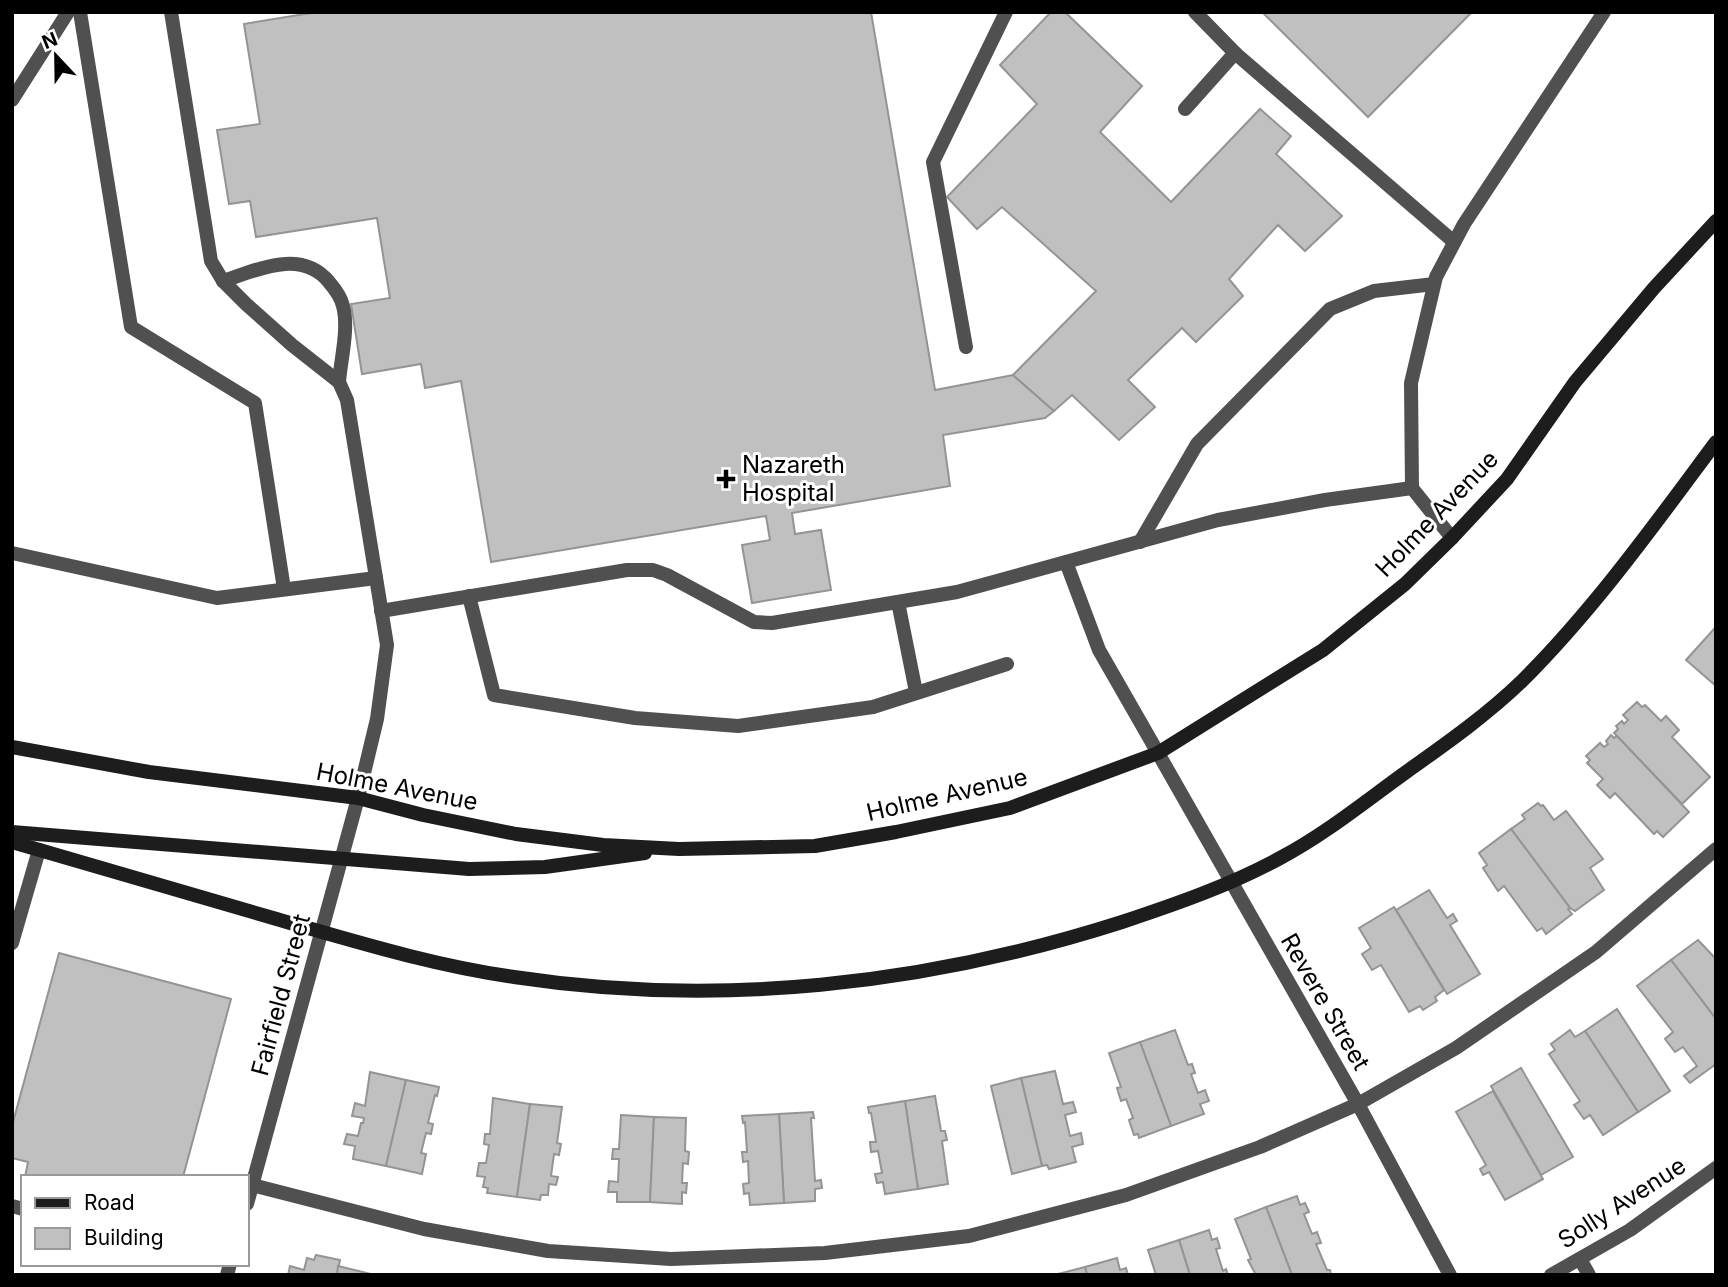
<svg xmlns="http://www.w3.org/2000/svg" width="1728" height="1287" font-family="Inter,sans-serif">
<style>
.building{fill:#c0c0c0;stroke:#949494;stroke-width:2}
.lines{fill:none;stroke-linecap:round;stroke-linejoin:round}
.service{stroke:#505050;stroke-width:14}
.minor{stroke:#505050;stroke-width:14}
.secondary{stroke:#1d1d1d;stroke-width:14}
.poi-dot{fill:#000;stroke:#fff;stroke-width:2.5}
.labels{text-anchor:middle;stroke-width:6;stroke-linejoin:round;paint-order:stroke}
.poi-label{font-size:24px;fill:#000;stroke:#fff;text-anchor:start}
.street-label{font-size:24px;fill:#000;stroke:#fff}
</style>
<rect width="100%" height="100%" fill="#fff"/>
<!-- building -->
<g class="building">
<polygon points="317,12 871,12 935,390 1013,375 1054,411 1045,418 943,435 950,486 792,513 795,534 821,530 831,590 752,603 742,545 770,540 766,516 491,562 461,381 425,388 421,364 362,374 351,304 390,298 377,218 256,237 250,201 229,204 217,130 260,124 244,24"/>
<polygon points="1051,12 1065,12 1142,86 1100,132 1171,202 1260,109 1291,136 1276,154 1342,216 1305,251 1278,225 1229,279 1243,296 1196,342 1182,328 1128,380 1155,407 1119,440 1072,395 1054,411 1013,375 1096,291 1002,207 977,229 947,197 1037,104 1000,65"/>
<polygon points="1262,12 1472,12 1368,117"/>
<polygon points="1714,629 1716,630 1716,686 1686,660"/>
<polygon points="1637,702 1642,707 1645,705 1661,721 1666,716 1679,730 1672,737 1710,777 1682,804 1614,733 1618,729 1616,726 1622,721 1624,724 1628,720 1623,715"/>
<polygon points="1611,735 1614,738 1617,736 1689,812 1663,837 1657,831 1654,834 1615,793 1610,798 1597,785 1603,779 1587,763 1590,760 1586,756 1600,743 1604,747 1608,744 1606,741"/>
<polygon points="1538,803 1541,806 1543,805 1554,820 1566,811 1603,859 1590,868 1604,890 1575,911 1570,908 1511,829 1525,819 1522,815"/>
<polygon points="1511,829 1570,908 1568,909 1572,914 1546,934 1542,928 1537,931 1504,886 1498,891 1483,868 1487,865 1479,853"/>
<polygon points="1429,890 1447,918 1453,914 1457,921 1450,925 1480,974 1447,994 1396,910"/>
<polygon points="1394,907 1444,990 1435,997 1437,1001 1423,1010 1420,1006 1409,1012 1381,965 1372,970 1362,954 1371,948 1359,928"/>
<polygon points="1698,940 1716,959 1716,1019 1671,960"/>
<polygon points="59,953 231,999 183,1177 25,1177 28,1162 12,1158 12,1126"/>
<polygon points="1671,960 1716,1019 1716,1064 1690,1083 1684,1076 1697,1066 1683,1047 1675,1052 1665,1039 1673,1032 1637,986"/>
<polygon points="1617,1009 1670,1091 1638,1112 1585,1031"/>
<polygon points="1175,1030 1188,1065 1192,1064 1195,1073 1191,1074 1198,1093 1205,1090 1209,1101 1200,1104 1204,1114 1171,1126 1140,1042"/>
<polygon points="1570,1030 1575,1037 1585,1031 1638,1112 1603,1135 1590,1115 1584,1119 1574,1105 1580,1101 1549,1054 1555,1050 1551,1044"/>
<polygon points="1140,1042 1171,1126 1139,1138 1138,1134 1134,1135 1129,1120 1133,1118 1126,1099 1121,1101 1117,1088 1121,1087 1109,1053"/>
<polygon points="1521,1068 1573,1157 1541,1175 1491,1086"/>
<polygon points="1055,1071 1063,1104 1073,1102 1076,1112 1065,1115 1070,1136 1081,1133 1083,1144 1072,1147 1076,1162 1049,1169 1047,1165 1042,1166 1021,1078"/>
<polygon points="370,1072 406,1080 386,1166 353,1159 355,1146 344,1144 347,1134 358,1136 361,1123 363,1123 364,1118 352,1116 355,1103 365,1106"/>
<polygon points="1021,1078 1042,1166 1012,1174 991,1086"/>
<polygon points="406,1080 439,1087 437,1096 435,1095 428,1123 433,1124 431,1134 426,1133 421,1153 426,1154 422,1174 386,1166"/>
<polygon points="1493,1091 1543,1179 1505,1200 1489,1172 1483,1175 1480,1169 1486,1165 1456,1112"/>
<polygon points="935,1096 941,1131 945,1131 947,1140 942,1141 948,1184 918,1189 905,1101"/>
<polygon points="493,1098 530,1104 517,1197 487,1193 488,1188 483,1187 485,1177 477,1176 479,1163 486,1163 489,1145 484,1144 485,1134 490,1134"/>
<polygon points="905,1101 918,1189 885,1194 883,1182 877,1183 875,1174 882,1173 878,1151 871,1152 870,1142 876,1142 871,1113 869,1113 868,1107"/>
<polygon points="530,1104 562,1107 557,1143 561,1144 559,1155 554,1154 551,1176 558,1177 556,1185 549,1184 548,1195 541,1195 540,1200 517,1197"/>
<polygon points="813,1112 814,1118 811,1118 815,1181 821,1180 822,1188 815,1189 815,1201 784,1203 779,1114"/>
<polygon points="779,1114 784,1203 750,1205 749,1193 744,1194 743,1184 749,1183 748,1161 743,1162 742,1152 747,1152 745,1122 743,1123 742,1116"/>
<polygon points="621,1115 654,1117 650,1202 617,1202 617,1192 608,1192 609,1181 618,1182 619,1159 612,1159 613,1149 619,1149"/>
<polygon points="654,1117 686,1118 685,1151 689,1152 688,1164 683,1163 682,1183 687,1183 686,1193 682,1192 682,1204 650,1202"/>
<polygon points="1297,1196 1300,1205 1305,1203 1309,1212 1304,1214 1312,1234 1317,1232 1321,1243 1316,1244 1327,1270 1330,1270 1331,1275 1292,1275 1266,1207"/>
<polygon points="1266,1207 1292,1275 1256,1275 1248,1260 1251,1259 1235,1219"/>
<polygon points="1209,1230 1212,1240 1217,1238 1220,1248 1216,1249 1223,1271 1226,1269 1228,1275 1190,1275 1179,1240"/>
<polygon points="1179,1240 1190,1275 1156,1275 1148,1250"/>
<polygon points="316,1255 340,1260 337,1275 288,1275 290,1266 304,1270 307,1258 314,1260"/>
<polygon points="1117,1258 1120,1270 1126,1268 1128,1275 1087,1275 1085,1267"/>
<polygon points="338,1266 371,1274 370,1275 337,1275"/>
<polygon points="1085,1267 1087,1275 1054,1275"/>
</g>
<g class="lines">
<!-- service -->
<g class="service">
<polyline points="80,12 131,327 255,403 284,589"/>
<polyline points="171,12 211,261 223,281 246,304 292,345 339,382 347,400 387,645 377,719 358,798"/>
<polyline points="1235,53 1454,242"/>
<polyline points="12,100 68,12"/>
<polyline points="1185,109 1235,53 1195,12"/>
<path d="M 223,281 C 257,270 301,248 329,282 C 335,289 341,297 343,306 C 349,328 341,358 339,382"/>
<polyline points="966,347 933,162 1006,12"/>
<polyline points="1452,538 1412,488 1411,383 1436,277 1464,224 1604,12"/>
<polyline points="1140,542 1197,444 1330,309 1374,291 1434,284"/>
<polyline points="12,553 217,598 376,578"/>
<polyline points="1066,562 1099,650 1158,753"/>
<polyline points="469,596 494,695 635,718 738,726 873,707 1007,664"/>
<polyline points="898,602 916,692"/>
<polyline points="381,611 627,570 653,570 667,575 754,622 772,623 957,592 1218,520 1325,500 1412,488"/>
<polyline points="12,943 39,850"/>
<polyline points="252,1185 424,1229 548,1251 671,1259 825,1253 969,1236 1126,1195 1260,1147 1358,1104 1456,1048 1596,952 1716,849"/>
<polyline points="12,1206 23,1209"/>
<polyline points="1580,1259 1589,1275"/>
</g>
<!-- minor -->
<g class="minor">
<polyline points="1158,753 1358,1104 1450,1275"/>
<polyline points="247,1204 358,798"/>
<polyline points="227,1275 230,1264"/>
<polyline points="1551,1275 1630,1230 1716,1168"/>
</g>
<!-- secondary -->
<g class="secondary">
<polyline points="12,747 149,772 358,798 423,815 516,834 603,845 679,849 815,846 896,832 1010,808 1158,753 1323,650 1405,584 1452,538 1507,479 1575,382 1654,288 1716,221"/>
<polyline points="12,832 469,869 545,867 645,853"/>
<path d="M 12,842 C 102,868 191,894 280,920 C 357,942 435,966 514,977 C 718,1008 925,985 1122,922 C 1176,904 1231,885 1282,857 C 1327,833 1367,800 1409,770 C 1447,743 1488,714 1522,681 C 1595,608 1655,524 1716,442"/>
</g>
</g>
<!-- markers -->
<path class="poi-dot" d="M722.5 468.5h7v7h7v7h-7v7h-7v-7h-7v-7h7z"/>
<g class="labels">
<!-- poi labels -->
<g class="poi-label">
<text x="742" y="473">Nazareth<tspan x="742" dy="28">Hospital</tspan></text>
</g>
<!-- street labels -->
<g class="street-label">
<text transform="translate(1437 514) rotate(-46)" y="8">Holme Avenue</text>
<text transform="translate(397 787) rotate(11)" y="8">Holme Avenue</text>
<text transform="translate(947 795) rotate(-13)" y="8">Holme Avenue</text>
<text transform="translate(281 995) rotate(-75)" y="8">Fairfield Street</text>
<text transform="translate(1325 1002) rotate(60)" y="8">Revere Street</text>
<text transform="translate(1622 1203) rotate(-33)" y="8">Solly Avenue</text>
</g>
</g>
<!-- border -->
<rect width="1728" height="1287" fill="none" stroke="#000000" stroke-width="28"/>
<!-- legend -->
<rect x="21" y="1175" width="228" height="91" fill="#ffffff" stroke="#999999" stroke-width="2"/>
<rect x="35" y="1198" width="35" height="10" fill="#1d1d1d" stroke="#999999" stroke-width="2"/>
<text x="84" y="1210" font-size="21" fill="#000000">Road</text>
<rect x="35" y="1228" width="35" height="21" fill="#c0c0c0" stroke="#999999" stroke-width="2"/>
<text x="84" y="1245" font-size="21" fill="#000000">Building</text>
<!-- north arrow -->
<g transform="translate(56 56) rotate(338)" stroke="#ffffff" stroke-width="5" paint-order="stroke">
<path d="M0-5L12 26L0 18L-12 26Z" fill="#000000"/>
<text y="-10" font-size="19" font-weight="bold" text-anchor="middle" fill="#000000">N</text>
</g>
</svg>
